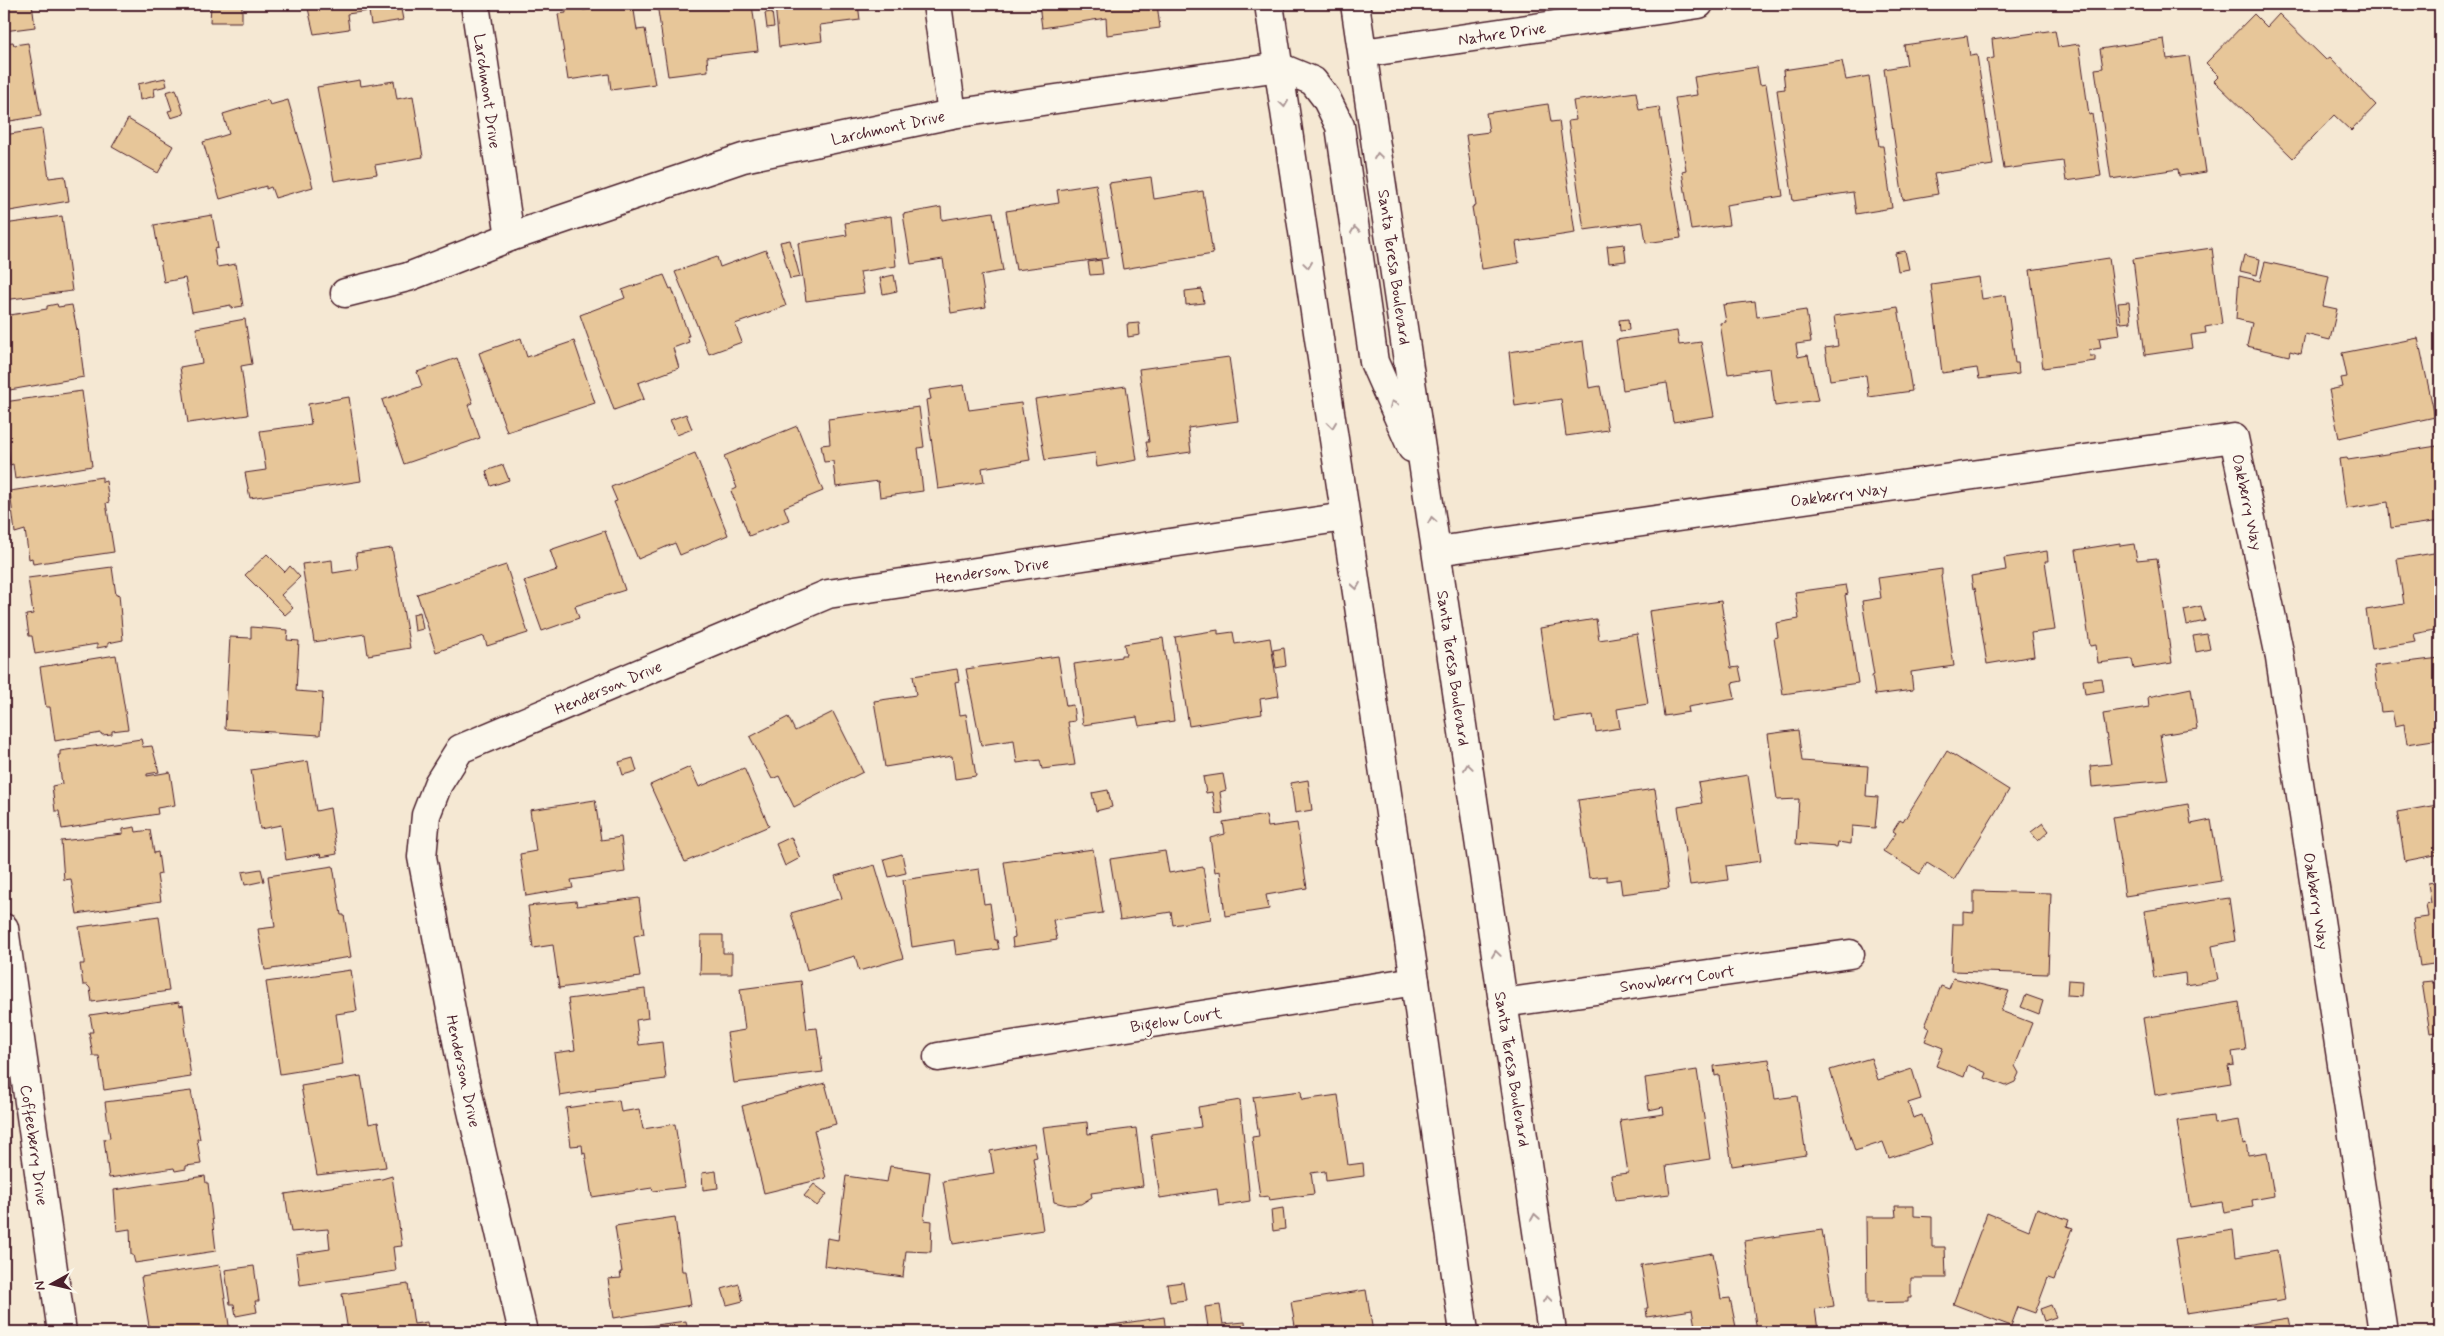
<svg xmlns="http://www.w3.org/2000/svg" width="2444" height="1336" font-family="Mynerve,sans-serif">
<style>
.building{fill:#e7c699;stroke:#4a1f2b}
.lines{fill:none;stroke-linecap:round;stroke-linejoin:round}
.street-casing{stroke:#4a1f2b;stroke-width:31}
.secondary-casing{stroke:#4a1f2b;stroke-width:31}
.street{stroke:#fbf7ec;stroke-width:28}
.secondary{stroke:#fbf7ec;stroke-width:28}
.oneway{stroke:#ab9695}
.labels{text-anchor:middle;stroke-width:4;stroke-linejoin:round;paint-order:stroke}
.street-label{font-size:16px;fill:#4a1f2b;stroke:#fbf7ec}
</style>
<rect width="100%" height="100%" fill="#f5e8d3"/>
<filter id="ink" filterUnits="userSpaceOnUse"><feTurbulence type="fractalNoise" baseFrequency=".02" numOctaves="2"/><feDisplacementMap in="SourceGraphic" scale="10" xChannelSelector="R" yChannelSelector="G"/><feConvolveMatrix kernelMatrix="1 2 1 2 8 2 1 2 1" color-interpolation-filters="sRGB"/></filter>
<g filter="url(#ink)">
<!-- building -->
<g class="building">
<polygon points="4,4 32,4 35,27 4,31"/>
<polygon points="185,4 242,4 242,22 210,22 211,5"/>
<polygon points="307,4 400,4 403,20 371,25 369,11 347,14 349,29 314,34"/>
<polygon points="565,4 582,4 583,10 594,9 594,4 633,4 637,30 645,29 655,84 611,90 609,74 568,80 558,14 566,13"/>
<polygon points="657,4 752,4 758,51 707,57 708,71 668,76"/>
<polygon points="775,4 858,4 860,20 820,25 822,41 779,47"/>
<polygon points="1039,4 1157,4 1160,28 1107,35 1106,18 1042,28"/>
<polygon points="1166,4 1189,4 1189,6 1167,9"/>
<polygon points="772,12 774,27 767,28 765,13"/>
<polygon points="2254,14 2267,27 2279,14 2326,60 2330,57 2376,105 2351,131 2334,115 2293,158 2214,81 2219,76 2206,63"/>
<polygon points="2055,30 2058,47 2079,44 2089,115 2092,114 2101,176 2066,181 2063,161 2004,169 1987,59 1994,58 1992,39"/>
<polygon points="1967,36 1970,56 1977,55 1993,165 1934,174 1938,194 1903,200 1884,69 1907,65 1904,45"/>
<polygon points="2164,39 2167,59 2189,56 2206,172 2179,176 2178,169 2111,179 2095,69 2103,68 2100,49"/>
<polygon points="13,42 14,45 28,43 41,116 4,122 4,43"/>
<polygon points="1842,61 1846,80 1869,76 1879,146 1883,146 1892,208 1856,214 1853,192 1793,201 1777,90 1785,89 1783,70"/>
<polygon points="1757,67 1760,85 1766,84 1783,196 1726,205 1729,225 1691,230 1682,171 1686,170 1675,98 1697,95 1694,77"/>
<polygon points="165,78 167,86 154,89 155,96 140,100 138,84"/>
<polygon points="360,80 361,86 394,81 397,99 413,96 423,157 375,165 377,174 334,181 317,87"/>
<polygon points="176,89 184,114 171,118 168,111 172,110 166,92"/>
<polygon points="1636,92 1639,110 1659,107 1681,238 1646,243 1643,222 1584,230 1568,121 1576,120 1573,101"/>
<polygon points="268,100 270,105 288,100 313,187 275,198 271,187 266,189 266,186 220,199 203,142 229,134 223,114"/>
<polygon points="1548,104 1551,122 1559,121 1575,233 1516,242 1519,263 1482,269 1472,207 1476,206 1466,135 1489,132 1486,113"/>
<polygon points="128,119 173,146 158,173 112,147"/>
<polygon points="42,129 49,178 65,176 69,201 4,212 4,135"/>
<polygon points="1151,177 1154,199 1203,191 1213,254 1123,269 1109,183"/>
<polygon points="1096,184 1108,258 1016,270 1006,211 1059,203 1057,190"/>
<polygon points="941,207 942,220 993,212 1003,271 981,275 986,307 951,313 943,259 911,264 903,214"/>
<polygon points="212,215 218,248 214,249 217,267 236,264 243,306 231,308 231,305 192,312 185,278 164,282 154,225"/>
<polygon points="62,216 72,291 4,300 4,224"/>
<polygon points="891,216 896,266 860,272 864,293 806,301 798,243 847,235 845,223"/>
<polygon points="790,240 800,277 790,279 780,242"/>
<polygon points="1624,244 1626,261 1609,263 1607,246"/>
<polygon points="2212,248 2222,324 2205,327 2206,333 2191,335 2193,348 2145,355 2133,259"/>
<polygon points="766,250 786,306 735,324 742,342 709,354 675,272 717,257 720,267"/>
<polygon points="1905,251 1909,269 1898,271 1895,253"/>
<polygon points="2244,255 2260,259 2257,275 2240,271"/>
<polygon points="2109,258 2120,335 2099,338 2101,348 2089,350 2090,356 2095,356 2095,361 2043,368 2030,270"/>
<polygon points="1101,260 1103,274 1090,275 1088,262"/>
<polygon points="2265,262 2329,276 2323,306 2337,309 2330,340 2305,334 2301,354 2290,351 2289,356 2247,346 2252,323 2236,319 2239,276 2260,281"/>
<polygon points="664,275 670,289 672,288 689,336 687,336 689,342 673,348 679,368 638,383 644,399 614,410 580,315 625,298 622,290"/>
<polygon points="894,275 897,291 883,294 880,278"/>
<polygon points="1979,277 1982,299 2006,295 2015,363 2018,363 2019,374 1979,379 1977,368 1942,373 1931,284"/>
<polygon points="1202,289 1204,303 1186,305 1185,291"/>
<polygon points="1755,301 1757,317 1806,310 1811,342 1796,344 1798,357 1808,355 1818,400 1775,406 1770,368 1728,374 1720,323 1726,322 1723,305"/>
<polygon points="2129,302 2131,322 2121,323 2118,303"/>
<polygon points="57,304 58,307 72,305 77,330 78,329 84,377 4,391 4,312 9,311 10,315 47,309 47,306"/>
<polygon points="1898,307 1912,391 1869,397 1866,375 1830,380 1825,348 1838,346 1834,316"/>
<polygon points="245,319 252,364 241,366 248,415 188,423 180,367 202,363 196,328"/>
<polygon points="1628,319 1629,330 1620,331 1619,320"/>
<polygon points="1139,323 1140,335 1128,337 1127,324"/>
<polygon points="1677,331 1679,345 1701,342 1714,416 1673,422 1667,383 1623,390 1616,340"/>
<polygon points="521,338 527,357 574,341 595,403 507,432 479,353"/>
<polygon points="2418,338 2435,417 2339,438 2329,390 2343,387 2341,378 2347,377 2342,353"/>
<polygon points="1583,341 1589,388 1600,386 1608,430 1566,436 1561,399 1515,406 1509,352"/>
<polygon points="1229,357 1238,421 1188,428 1191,452 1149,458 1146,442 1149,442 1139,369"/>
<polygon points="457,358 473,403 468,405 480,438 404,464 382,400 422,386 417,372"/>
<polygon points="964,385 969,410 1021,403 1030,460 982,468 984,482 938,489 926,400 931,399 929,390"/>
<polygon points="1126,386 1137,460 1097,467 1095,453 1045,460 1035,399"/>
<polygon points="82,391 92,466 15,479 13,464 10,465 4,402"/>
<polygon points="349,397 361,481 250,498 245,473 266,470 260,431 311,424 308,404"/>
<polygon points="919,407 924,447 918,448 923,491 880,497 878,481 836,487 833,461 824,462 821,445 830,444 828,419"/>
<polygon points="686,414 692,429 677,435 670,420"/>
<polygon points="797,426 823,491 784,507 789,520 749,536 731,491 737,488 724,456"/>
<polygon points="2437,446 2440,468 2440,521 2391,528 2388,502 2346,509 2339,459 2347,458 2348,460"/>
<polygon points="695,453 728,535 680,555 675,543 638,559 614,502 617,501 611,487"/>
<polygon points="503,465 509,480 491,486 486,471"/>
<polygon points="102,477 102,482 106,481 109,502 106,503 114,552 33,564 32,558 29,559 25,530 15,533 10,491"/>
<polygon points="605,531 625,590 575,606 579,618 542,631 524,581 557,570 550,550"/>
<polygon points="2120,543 2120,546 2134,544 2137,560 2157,558 2172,663 2134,669 2132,659 2098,663 2096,645 2090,646 2076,550"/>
<polygon points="392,548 410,648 368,655 365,634 314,642 302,564 332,560 333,573 358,569 356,553"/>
<polygon points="2047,551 2048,561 2045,561 2055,630 2031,633 2034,656 1987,664 1975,588 1973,589 1971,576 2006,570 2004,558"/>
<polygon points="2440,552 2440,629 2414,634 2416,642 2372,649 2366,610 2404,604 2397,559"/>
<polygon points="267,554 285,572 290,566 300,577 281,595 293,608 285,615 245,575"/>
<polygon points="506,565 528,633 487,646 484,636 436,652 417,594"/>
<polygon points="112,567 116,595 119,594 123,640 108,643 108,646 97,648 97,644 35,654 32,636 29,636 26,615 33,614 28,578"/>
<polygon points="1942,569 1942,575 1941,576 1954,666 1911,672 1913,690 1875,695 1872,676 1874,675 1862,601 1881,598 1878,578"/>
<polygon points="1846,585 1848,594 1845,595 1858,683 1783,694 1774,638 1778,637 1776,623 1799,619 1795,592"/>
<polygon points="1721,601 1731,668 1739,667 1742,681 1732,683 1735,699 1688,707 1689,712 1664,716 1649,611"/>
<polygon points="2201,606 2205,621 2187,625 2184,610"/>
<polygon points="420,612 423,629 415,631 413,614"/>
<polygon points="1596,619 1599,640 1637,634 1648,704 1617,709 1620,728 1596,732 1593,715 1554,721 1540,628"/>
<polygon points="251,627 288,630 287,640 299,641 296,691 323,693 320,735 225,729 230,637 251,638"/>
<polygon points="1218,630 1218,634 1233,632 1235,644 1270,638 1279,696 1260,699 1262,714 1189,726 1175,637"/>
<polygon points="2207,634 2210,649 2196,652 2193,636"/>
<polygon points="1163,638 1174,721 1139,726 1137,717 1083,725 1074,664 1121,657 1121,655 1126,655 1124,644"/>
<polygon points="1284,648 1286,666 1276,668 1273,650"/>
<polygon points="116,655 128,729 112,731 112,734 102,735 101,733 55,741 50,707 46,707 40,667"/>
<polygon points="1058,656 1066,706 1073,705 1075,721 1068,722 1075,765 1042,769 1040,760 1017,763 1014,740 981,745 966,669"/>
<polygon points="2440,658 2440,739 2407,744 2404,724 2395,726 2392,711 2381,712 2374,666"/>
<polygon points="957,669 959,681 955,682 960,715 966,714 976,776 955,779 952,756 885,767 874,701 916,695 913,676"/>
<polygon points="2102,678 2104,691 2085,694 2083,680"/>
<polygon points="2191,688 2197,729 2160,735 2168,780 2092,787 2090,766 2111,764 2103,714 2149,707 2148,697"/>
<polygon points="833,712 863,772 794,807 779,776 772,779 750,737 788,717 795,731"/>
<polygon points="1798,730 1802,761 1868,766 1866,796 1878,797 1875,828 1852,826 1851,844 1838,842 1837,847 1796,844 1799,799 1777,800 1768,734"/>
<polygon points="141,739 143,747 152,746 159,772 147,774 147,776 170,772 175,805 157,808 158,814 62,829 59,811 55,811 52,786 62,784 58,755 60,755 60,751"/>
<polygon points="1947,751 2009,790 1954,880 1927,863 1920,874 1883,851 1896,833 1893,831 1900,820 1903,822"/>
<polygon points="633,758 637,771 623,775 619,762"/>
<polygon points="308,761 316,811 330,808 337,854 321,857 320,854 286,860 281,825 260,829 251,770"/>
<polygon points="690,767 699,787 744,768 769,826 685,862 650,785"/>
<polygon points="1223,774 1226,790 1220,792 1223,813 1216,814 1212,792 1206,793 1203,777"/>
<polygon points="1748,775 1761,861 1726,866 1728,880 1690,885 1678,807 1702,803 1698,783"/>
<polygon points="2440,779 2440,854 2405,861 2397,812 2437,805 2434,780"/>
<polygon points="1308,780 1312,810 1295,813 1291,783"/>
<polygon points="1655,789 1669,888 1622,894 1620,879 1607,881 1607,876 1589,878 1578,800"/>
<polygon points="1108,790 1112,807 1096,811 1092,793"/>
<polygon points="595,800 601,840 621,837 625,872 571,880 573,888 526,896 520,854 536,851 530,810"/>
<polygon points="2188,804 2191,824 2211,820 2221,881 2125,896 2113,817"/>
<polygon points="1266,815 1268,827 1297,823 1307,888 1266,895 1269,909 1225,916 1220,871 1215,872 1210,838 1225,834 1223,822"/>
<polygon points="2043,823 2049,831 2038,841 2031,832"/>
<polygon points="135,827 136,832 150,830 154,853 158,852 161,874 157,875 161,901 77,914 71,879 64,880 61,841 123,834 123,829"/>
<polygon points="791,837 800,858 785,866 776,844"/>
<polygon points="1093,849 1103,913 1053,920 1057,940 1013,947 1012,938 1015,937 1004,862"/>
<polygon points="1165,851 1169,873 1203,867 1211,919 1173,925 1171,912 1120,920 1110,859"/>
<polygon points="902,854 906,873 889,877 884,859"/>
<polygon points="875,865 903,958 859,971 855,956 807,970 791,913 842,898 835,876"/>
<polygon points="333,866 341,915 344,915 351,957 265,970 258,929 275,927 268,876"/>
<polygon points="261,869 264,881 245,885 242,872"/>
<polygon points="979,869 984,904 990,903 995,940 997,940 999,949 956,955 954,940 912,947 903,880"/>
<polygon points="2440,881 2440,963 2420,966 2413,919 2428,917 2426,904 2431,903 2428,883"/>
<polygon points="1974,891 2051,893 2048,974 1951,971 1953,924 1963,924 1963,912 1974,913"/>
<polygon points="639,898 644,934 634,936 640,977 559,988 553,945 533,948 528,906 576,901 577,906"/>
<polygon points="2229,898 2235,941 2212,946 2218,980 2186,985 2185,973 2154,978 2144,911"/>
<polygon points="159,916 169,991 92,1002 90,988 87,985 83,985 80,964 84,964 84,959 79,927"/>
<polygon points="701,935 723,935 723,953 732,953 732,974 700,974"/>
<polygon points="351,970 357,1011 336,1014 343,1064 280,1074 266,982"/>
<polygon points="1953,978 2009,991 2001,1011 2032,1023 2015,1066 2019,1073 2015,1082 2006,1086 1985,1078 1987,1073 1968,1065 1964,1077 1936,1066 1943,1048 1925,1041 1930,1028 1925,1026 1941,986 1949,989"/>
<polygon points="2068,980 2082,981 2081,996 2067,995"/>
<polygon points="801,981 807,1029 817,1028 823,1072 734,1083 727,1033 745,1030 740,989"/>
<polygon points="2432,981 2432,983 2440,981 2440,1031 2430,1033 2422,982"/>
<polygon points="645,989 648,1018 636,1020 639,1045 662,1042 666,1079 595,1088 596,1090 560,1096 554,1053 575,1050 568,999"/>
<polygon points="2026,995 2043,1001 2039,1014 2021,1007"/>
<polygon points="179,1002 180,1006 183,1005 186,1027 184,1027 191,1077 104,1090 99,1056 93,1056 89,1032 93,1032 90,1015"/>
<polygon points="2239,1002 2246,1050 2232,1052 2234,1065 2228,1066 2231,1083 2155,1095 2143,1018"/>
<polygon points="1871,1058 1878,1080 1912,1069 1921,1099 1908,1103 1913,1118 1922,1115 1932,1144 1889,1158 1883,1142 1855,1151 1830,1070"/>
<polygon points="1769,1059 1775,1099 1797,1096 1806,1155 1732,1166 1719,1075 1715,1076 1714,1066"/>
<polygon points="1697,1070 1710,1159 1666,1166 1670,1194 1615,1200 1611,1175 1628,1173 1620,1120 1664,1114 1663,1107 1649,1110 1645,1078"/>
<polygon points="361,1076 369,1124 378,1122 386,1167 317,1175 301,1086"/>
<polygon points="825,1083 836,1124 814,1130 826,1178 764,1193 742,1106"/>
<polygon points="191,1091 200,1139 197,1139 201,1164 186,1166 186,1169 175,1171 174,1168 109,1178 104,1139 110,1138 105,1102"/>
<polygon points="1301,1091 1302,1100 1338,1095 1348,1165 1363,1163 1364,1176 1326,1181 1325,1171 1311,1173 1314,1194 1269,1200 1268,1196 1260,1197 1252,1137 1259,1136 1253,1097"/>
<polygon points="619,1100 621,1112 639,1109 643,1129 675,1124 685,1187 653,1191 652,1188 592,1197 585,1153 583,1154 582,1145 571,1146 566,1108"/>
<polygon points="1240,1100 1250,1201 1219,1206 1217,1189 1160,1198 1151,1134 1201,1127 1198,1107"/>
<polygon points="2213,1116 2214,1124 2239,1120 2243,1144 2246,1143 2248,1155 2267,1152 2274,1196 2252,1200 2253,1207 2224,1212 2222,1202 2190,1207 2177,1121"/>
<polygon points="1087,1122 1088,1134 1136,1128 1143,1186 1091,1193 1092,1197 1081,1204 1067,1205 1054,1202 1043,1127"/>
<polygon points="1034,1143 1037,1157 1033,1158 1036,1176 1035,1176 1043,1230 953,1244 943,1181 994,1173 990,1151"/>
<polygon points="890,1166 930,1172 924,1220 932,1221 931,1252 906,1251 903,1277 824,1266 827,1238 838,1240 846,1176 887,1182"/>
<polygon points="716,1171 718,1188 703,1190 702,1173"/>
<polygon points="205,1176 206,1183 208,1183 216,1251 135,1263 133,1255 131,1255 130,1229 117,1231 114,1190"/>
<polygon points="392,1176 402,1246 393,1247 396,1271 300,1285 296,1254 330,1249 328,1229 291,1232 285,1194 382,1179"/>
<polygon points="814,1184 827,1194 817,1206 804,1196"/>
<polygon points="1895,1206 1914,1206 1914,1216 1932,1217 1932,1247 1945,1247 1946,1278 1911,1278 1911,1298 1908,1298 1908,1302 1867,1303 1866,1217 1896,1217"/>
<polygon points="1283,1208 1285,1229 1273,1231 1271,1210"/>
<polygon points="2037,1208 2069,1220 2067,1226 2073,1228 2054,1280 2048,1278 2035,1313 2018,1307 2011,1326 1953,1304 1987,1213 2029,1230"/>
<polygon points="675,1217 682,1271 686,1271 691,1305 614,1318 608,1279 621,1278 620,1272 622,1272 615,1226"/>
<polygon points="1822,1230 1834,1306 1815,1309 1818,1330 1799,1332 1757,1332 1744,1241"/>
<polygon points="2233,1230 2236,1257 2277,1250 2285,1300 2276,1302 2275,1300 2186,1313 2175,1239"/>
<polygon points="1713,1253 1721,1299 1730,1298 1737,1332 1696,1332 1692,1310 1647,1317 1646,1308 1648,1308 1641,1265"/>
<polygon points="220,1265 230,1332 150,1332 141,1277"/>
<polygon points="254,1266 259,1301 255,1301 257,1312 236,1316 234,1304 230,1304 225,1270"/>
<polygon points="1183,1282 1186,1300 1170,1302 1167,1284"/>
<polygon points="408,1284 414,1324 427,1322 429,1332 337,1332 348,1331 342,1294"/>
<polygon points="739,1284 743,1301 727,1305 722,1289"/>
<polygon points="1366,1290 1373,1332 1296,1332 1291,1302"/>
<polygon points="1220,1305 1223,1324 1245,1322 1246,1332 1180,1332 1180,1331 1208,1327 1205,1307"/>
<polygon points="2051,1305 2056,1317 2044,1321 2040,1309"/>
<polygon points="1164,1317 1166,1332 1073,1332 1073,1331"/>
<polygon points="2288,1318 2291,1332 2246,1332 2245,1325"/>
<polygon points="686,1321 688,1332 618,1332 617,1330"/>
<polygon points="1048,1329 1059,1329 1060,1332 1028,1332"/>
</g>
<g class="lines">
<!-- street casing -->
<g class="street-casing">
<g id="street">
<polyline points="475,4 510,237"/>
<polyline points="937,4 952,114"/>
<polyline points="1363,53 1699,4"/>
<polyline points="345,293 408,277 510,237 743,158 952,114 1279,67"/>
<polyline points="1437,551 2234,438 2279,652 2383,1332"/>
<polyline points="4,928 62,1332"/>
<polyline points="1503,1003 1850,954"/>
<polyline points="938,1057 1415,981"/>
<polyline points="523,1332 463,1072 422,857 426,815 438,784 460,749 828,594 1345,517"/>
</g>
</g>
<!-- secondary casing -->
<g class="secondary-casing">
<g id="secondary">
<polyline points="1269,4 1415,981 1464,1332"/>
<polyline points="1355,4 1552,1332"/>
<polyline points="1279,67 1313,81 1326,98 1340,126 1374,362 1412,448"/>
</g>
</g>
<!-- street -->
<use href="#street" class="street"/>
<!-- secondary -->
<use href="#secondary" class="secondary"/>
</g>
<!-- one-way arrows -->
<defs><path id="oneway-chevron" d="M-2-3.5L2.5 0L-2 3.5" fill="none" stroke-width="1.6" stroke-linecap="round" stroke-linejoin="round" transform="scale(1.25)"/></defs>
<g class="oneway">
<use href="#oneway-chevron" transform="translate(1284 104) rotate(82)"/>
<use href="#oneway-chevron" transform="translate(1378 156) rotate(-98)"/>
<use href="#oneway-chevron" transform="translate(1355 230) rotate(-98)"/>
<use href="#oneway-chevron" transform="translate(1308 265) rotate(82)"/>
<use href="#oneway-chevron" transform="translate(1393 404) rotate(-114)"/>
<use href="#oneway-chevron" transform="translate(1332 425) rotate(82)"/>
<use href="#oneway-chevron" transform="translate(1432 520) rotate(-99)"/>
<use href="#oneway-chevron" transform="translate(1356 586) rotate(81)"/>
<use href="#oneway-chevron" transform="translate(1468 767) rotate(-98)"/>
<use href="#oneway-chevron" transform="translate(1496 954) rotate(-98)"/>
<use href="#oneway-chevron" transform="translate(1535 1217) rotate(-99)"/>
<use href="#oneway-chevron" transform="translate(1547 1299) rotate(-98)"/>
</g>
</g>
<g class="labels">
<!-- street labels -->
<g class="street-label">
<text transform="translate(1502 33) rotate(-8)" y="6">Nature Drive</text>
<text transform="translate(488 91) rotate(82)" y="6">Larchmont Drive</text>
<text transform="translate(888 127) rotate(-12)" y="6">Larchmont Drive</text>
<text transform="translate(1395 267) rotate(82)" y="6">Santa Teresa Boulevard</text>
<text transform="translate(1839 494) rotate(-8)" y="6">Oakberry Way</text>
<text transform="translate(2248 502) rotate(78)" y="6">Oakberry Way</text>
<text transform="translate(992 570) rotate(-8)" y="6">Henderson Drive</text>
<text transform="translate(1454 668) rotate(82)" y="6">Santa Teresa Boulevard</text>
<text transform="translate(608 687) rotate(-23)" y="6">Henderson Drive</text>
<text transform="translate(2317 901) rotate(81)" y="6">Oakberry Way</text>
<text transform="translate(1677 978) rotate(-8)" y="6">Snowberry Court</text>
<text transform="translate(1176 1019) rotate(-9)" y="6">Bigelow Court</text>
<text transform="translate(1513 1069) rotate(81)" y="6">Santa Teresa Boulevard</text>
<text transform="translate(464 1071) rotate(78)" y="6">Henderson Drive</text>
<text transform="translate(35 1145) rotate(82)" y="6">Coffeeberry Drive</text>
</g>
</g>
<!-- margin -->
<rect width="2444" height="1336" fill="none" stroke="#fbf7ec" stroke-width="20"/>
<rect x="10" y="10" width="2424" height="1316" fill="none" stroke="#4a1f2b" stroke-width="2" filter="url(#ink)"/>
<!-- north arrow -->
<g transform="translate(52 1284) rotate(262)" stroke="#fbf7ec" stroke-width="4" paint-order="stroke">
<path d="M0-4L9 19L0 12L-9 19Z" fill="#4a1f2b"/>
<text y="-8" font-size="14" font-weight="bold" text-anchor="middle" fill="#4a1f2b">N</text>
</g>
</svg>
